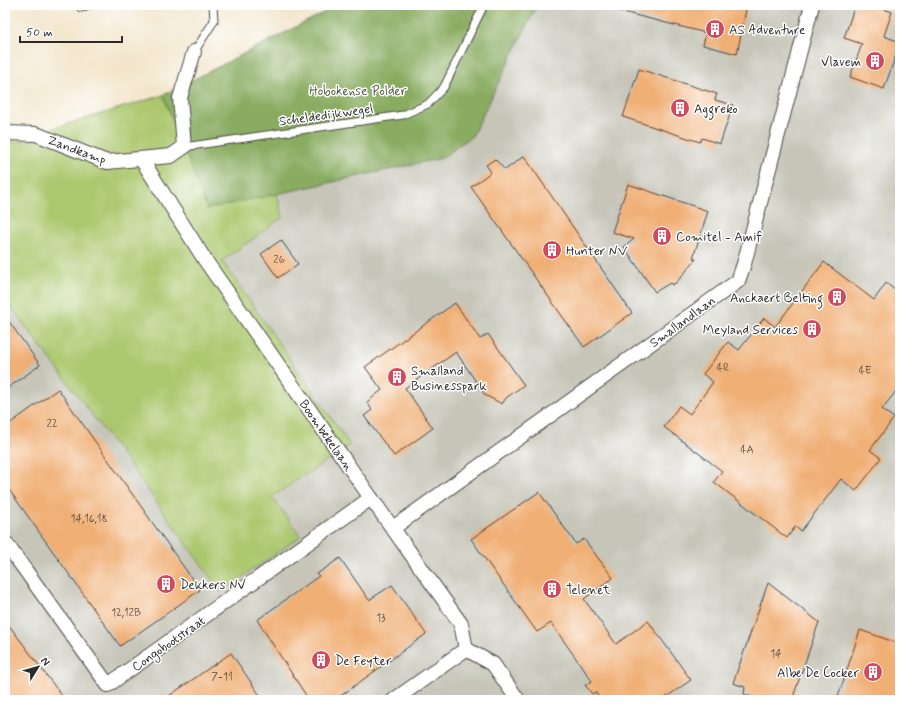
<svg xmlns="http://www.w3.org/2000/svg" width="905" height="705" font-family="Mynerve,sans-serif">
<style>
.industrial{fill:#c6c5b8}
.green{fill:#acc86e;stroke:#6c7a4c}
.forest{fill:#89ac61;stroke:#5a6c46}
.building{fill:#f0af75}
.lines{fill:none;stroke-linecap:round;stroke-linejoin:round}
.lane-casing{stroke:#494743;stroke-width:9}
.street-casing{stroke:#494743;stroke-width:16}
.lane{stroke:#fff;stroke-width:7}
.street{stroke:#fff;stroke-width:14}
.labels{text-anchor:middle;stroke-width:3;stroke-linejoin:round;paint-order:stroke}
.number-label{font-size:11px;fill:#5c4c3e}
.poi-label{font-size:13px;fill:#2b2b2b;stroke:#fff;text-anchor:start}
.park-label{font-size:13px;fill:#525a3f;stroke:#fff}
.street-label{font-size:13px;fill:#2b2b2b;stroke:#fff}
</style>
<rect width="100%" height="100%" fill="#fff"/>
<filter id="ink" filterUnits="userSpaceOnUse"><feTurbulence type="fractalNoise" baseFrequency=".025" numOctaves="2"/><feDisplacementMap in="SourceGraphic" scale="8" xChannelSelector="R" yChannelSelector="G"/><feConvolveMatrix kernelMatrix="1 2 1 2 8 2 1 2 1" color-interpolation-filters="sRGB"/></filter>
<filter id="wash" filterUnits="userSpaceOnUse"><feTurbulence type="fractalNoise" baseFrequency=".012" numOctaves="4" result="noise"/><feDisplacementMap in="SourceGraphic" scale="16" xChannelSelector="R" yChannelSelector="G"/><feGaussianBlur stdDeviation="0.9" result="paint"/><feColorMatrix in="noise" values="0 0 0 0 0 0 0 0 0 0 0 0 0 0 0 0 0 1.4 0 .05"/><feComposite in="paint" operator="in"/></filter>
<g filter="url(#wash)">
<rect width="100%" height="100%" fill="#f3e6cc"/>
<!-- industrial -->
<polygon class="industrial" points="537,5 900,5 900,700 5,700 5,299 127,461 221,592 272,498 350,445 222,261 283,217 277,194 442,158 472,137"/>
<!-- green -->
<polygon class="green" points="339,5 537,5 472,136 442,158 277,194 283,217 222,261 350,445 272,497 301,536 221,592 127,461 5,299 5,142 34,140 51,129 163,95"/>
<!-- forest -->
<polygon class="forest" points="339,5 537,5 472,136 442,158 207,209 163,95"/>
<g id="blocks">
<!-- building -->
<g class="building">
<polygon points="611,5 747,5 737,54 703,45 706,33 611,9"/>
<polygon points="855,5 872,5 892,12 884,36 900,42 900,43 884,89 850,77 862,44 844,38"/>
<polygon points="639,69 717,94 715,100 733,105 720,144 702,138 700,142 623,117"/>
<polygon points="524,156 632,313 584,347 471,187 491,172 486,165 495,159 505,170"/>
<polygon points="628,184 708,211 693,258 696,259 677,282 672,285 670,283 655,292 624,247 634,239 612,232"/>
<polygon points="281,240 298,264 278,278 261,254"/>
<polygon points="824,262 874,300 886,283 900,294 900,386 882,409 894,418 870,450 881,458 856,491 841,479 801,531 795,527 787,538 714,482 722,471 664,427 679,406 690,414 713,382 703,374 728,342 739,350 764,318 775,327"/>
<polygon points="455,303 480,339 488,334 524,385 506,398 502,404 485,395 456,352 405,388 433,428 394,456 364,416 372,410 367,402 382,390 365,367"/>
<polygon points="5,316 40,365 5,390"/>
<polygon points="58,389 200,590 120,646 5,484 5,427"/>
<polygon points="539,492 576,544 584,539 613,578 584,599 616,644 648,621 691,680 662,700 601,700 595,692 592,694 585,685 592,681 551,623 537,632 471,539"/>
<polygon points="340,558 369,600 392,585 426,634 335,700 309,700 257,620 319,576 317,574"/>
<polygon points="768,583 819,622 792,700 760,700 744,694 745,687 733,683"/>
<polygon points="5,620 65,700 5,700"/>
<polygon points="860,630 900,644 900,700 837,700"/>
<polygon points="231,653 263,700 163,700"/>
</g>
</g>
</g>
<g filter="url(#ink)">
<use href="#blocks" fill-opacity="0" stroke="#494743" stroke-width="1"/>
<g class="lines">
<!-- lane casing -->
<g class="lane-casing">
<g id="lane">
<polyline points="79,5 81,8 88,5"/>
<polyline points="194,52 214,21 213,5"/>
<polyline points="184,147 403,115 428,104 444,87 484,5"/>
</g>
</g>
<!-- street casing -->
<g class="street-casing">
<g id="street">
<polyline points="5,133 36,134 107,162 171,156 184,147 180,98 194,52"/>
<polyline points="142,160 205,260 371,498 461,624 466,649"/>
<polyline points="393,528 738,281 744,264 812,5"/>
<polyline points="5,542 108,685 371,498"/>
<polyline points="466,649 493,664 518,700"/>
<polyline points="394,700 466,649"/>
</g>
</g>
<!-- lane -->
<use href="#lane" class="lane"/>
<!-- street -->
<use href="#street" class="street"/>
</g>
</g>
<!-- icons -->
<defs>
<g id="building-disc" transform="scale(1)"><circle r="9.5" fill="#d1495b" stroke="#fff"/><path d="M-4-6H4V6H1V3H-1V6H-4ZM-2.5-4.3h1.7v1.8h-1.7ZM.8-4.3h1.7v1.8H.8ZM-2.5-1h1.7V.8h-1.7ZM.8-1h1.7V.8H.8Z" fill="#fff"/></g>
</defs>
<g fill-rule="evenodd">
<use href="#building-disc" x="715" y="29"/>
<use href="#building-disc" x="875" y="61"/>
<use href="#building-disc" x="680" y="108"/>
<use href="#building-disc" x="662" y="236"/>
<use href="#building-disc" x="552" y="250"/>
<use href="#building-disc" x="837" y="297"/>
<use href="#building-disc" x="812" y="329"/>
<use href="#building-disc" x="397" y="377"/>
<use href="#building-disc" x="166" y="584"/>
<use href="#building-disc" x="552" y="589"/>
<use href="#building-disc" x="321" y="660"/>
<use href="#building-disc" x="873" y="672"/>
</g>
<g class="labels">
<!-- number labels -->
<g class="number-label">
<text x="279" y="263">26</text>
<text x="723" y="371">4R</text>
<text x="865" y="374">4E</text>
<text x="52" y="427">22</text>
<text x="747" y="453">4A</text>
<text x="89" y="522">14,16,18</text>
<text x="126" y="616">12,12B</text>
<text x="381" y="621">13</text>
<text x="776" y="657">14</text>
<text x="222" y="680">7-11</text>
</g>
<!-- poi labels -->
<g class="poi-label">
<text x="729" y="34">AS Adventure</text>
<text x="861" y="66" text-anchor="end">Vlavem</text>
<text x="694" y="113">Aggreko</text>
<text x="676" y="241">Comitel - Amif</text>
<text x="566" y="255">Hunter NV</text>
<text x="823" y="302" text-anchor="end">Anckaert Belting</text>
<text x="798" y="334" text-anchor="end">Meyland Services</text>
<text x="411" y="375">Smalland<tspan x="411" dy="15">Businesspark</tspan></text>
<text x="180" y="589">Dekkers NV</text>
<text x="566" y="594">Telenet</text>
<text x="335" y="665">De Feyter</text>
<text x="859" y="677" text-anchor="end">Albe De Cocker</text>
</g>
<!-- park labels -->
<g class="park-label">
<text x="358" y="95">Hobokense Polder</text>
</g>
<!-- street labels -->
<g class="street-label">
<text transform="translate(326 114) rotate(-8)" y="5">Scheldedijkwegel</text>
<text transform="translate(77 149) rotate(20)" y="5">Zandkamp</text>
<text transform="translate(682 321) rotate(-36)" y="5">Smallandlaan</text>
<text transform="translate(327 435) rotate(55)" y="5">Boombekelaan</text>
<text transform="translate(168 643) rotate(-35)" y="5">Congobootstraat</text>
</g>
</g>
<!-- margin -->
<rect width="905" height="705" fill="none" stroke="#fff" stroke-width="20"/>
<!-- north arrow -->
<g transform="translate(38 667) rotate(53)" stroke="#ffffff" stroke-width="3" paint-order="stroke">
<path d="M0-3L7 15L0 10L-7 15Z" fill="#2b2b2b"/>
<text y="-6" font-size="11" font-weight="bold" text-anchor="middle" fill="#2b2b2b">N</text>
</g>
<!-- scale -->
<path d="M20 36v6h102v-6" fill="none" stroke="#2b2b2b" stroke-width="2"/>
<text x="26" y="36" font-size="12" fill="#2b2b2b" stroke="#ffffff" stroke-width="3" paint-order="stroke">50 m</text>
</svg>
